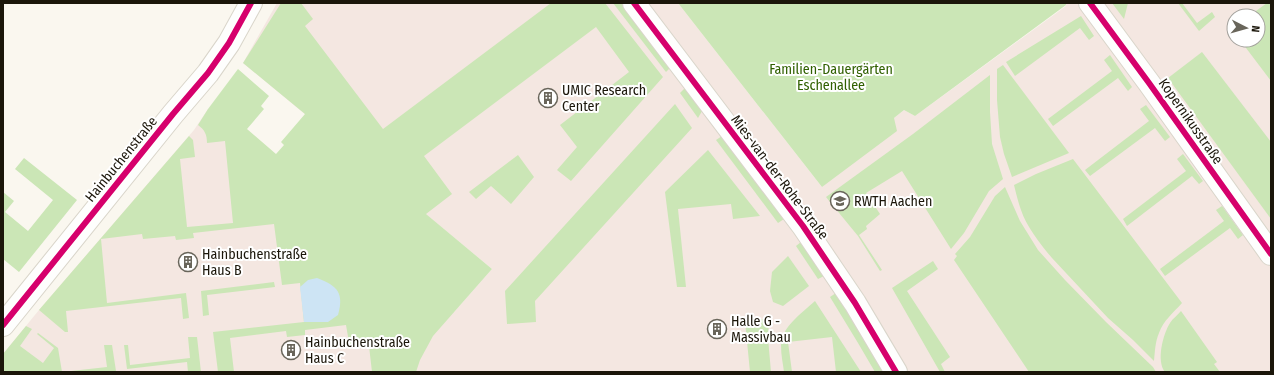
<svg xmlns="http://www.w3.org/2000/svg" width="1274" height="375" font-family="'Fira Sans Condensed',sans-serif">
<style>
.education{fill:#f4e7e1;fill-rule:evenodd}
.green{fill:#cbe6b6}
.water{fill:#cde4f4}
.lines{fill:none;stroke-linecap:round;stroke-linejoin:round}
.street-casing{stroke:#d9d5ca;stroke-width:24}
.secondary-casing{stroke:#d9d5ca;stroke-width:24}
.street{stroke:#fefefd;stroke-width:22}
.secondary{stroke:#fefefd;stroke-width:22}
.cycleway-casing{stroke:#fff;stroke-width:8}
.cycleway{stroke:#d6006c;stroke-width:6}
.labels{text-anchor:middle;stroke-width:4;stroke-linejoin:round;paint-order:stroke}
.park-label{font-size:14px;fill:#306000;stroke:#fff}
.poi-label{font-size:14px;fill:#1b160a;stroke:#fff;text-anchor:start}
.street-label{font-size:14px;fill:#1b160a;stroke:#fff}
</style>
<rect width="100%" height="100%" fill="#faf7ef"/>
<!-- education -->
<path class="education" d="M 277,3 L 678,3 L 822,187 L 894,118 L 904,110 L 915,116 L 1066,6 L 1066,3 L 1271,3 L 1271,372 L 3,372 L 3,354 L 39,310 L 194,130 L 208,109 L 454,312 L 492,269 L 243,63 ZM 1234,16 L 1258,16 L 1258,40 L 1234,40 Z"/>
<!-- green -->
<g class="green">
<path d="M 281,3 L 301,3 L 313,19 L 305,26 L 383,129 L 551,3 L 605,3 L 663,77 L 571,181 L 557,170 L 577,147 L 560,125 L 629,72 L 596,27 L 424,156 L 452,194 L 426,214 L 492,269 L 433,336 L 420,360 L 416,372 L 372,372 L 369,346 L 350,348 L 346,325 L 305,330 L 305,335 L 287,337 L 286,331 L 230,338 L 234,372 L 218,372 L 213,332 L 304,322 L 300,283 L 282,285 L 274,224 L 193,233 L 194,238 L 176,240 L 175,236 L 143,239 L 142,234 L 101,239 L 107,303 L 186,293 L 189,318 L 183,319 L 181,298 L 66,311 L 68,332 L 65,332 L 39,310 L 189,136 L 193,140 L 195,157 L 180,159 L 187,227 L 233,223 L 225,141 L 207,143 C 207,135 205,130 198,125 L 208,109 L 238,69 L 269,96 L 261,106 L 264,109 L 247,129 L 276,154 L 284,145 L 281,142 L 305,114 L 243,63 Z"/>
<polygon points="613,3 621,3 670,68 666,72"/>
<polygon points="678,3 1066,3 1066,5 915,116 904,110 894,118 897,131 822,187"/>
<polygon points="1112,3 1128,3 1124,19"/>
<polygon points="1178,3 1182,3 1197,23 1212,12 1215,17 1199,31"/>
<polygon points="1267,3 1271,3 1271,81 1240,40 1258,40 1258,16 1249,16"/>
<polygon points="1081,16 1094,36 1089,40 1080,28 1015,76 1006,62"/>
<polygon points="1202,52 1271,142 1271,219 1168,78"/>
<polygon points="1110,55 1132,87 1128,91 1118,78 1053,126 1048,119 1112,71 1104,60"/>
<polygon points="1003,65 1069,153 1012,177 1004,154 1000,137 997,100 997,69"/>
<polygon points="990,75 990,112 992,144 1003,179 989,191 964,233 951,249 902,171 866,193 880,214 866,226 867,229 859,235 882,270 880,271 858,236 826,197 913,134"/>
<polygon points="685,88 702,111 698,118 680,93"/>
<polygon points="675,104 692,128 535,301 536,322 507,324 505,291"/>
<polygon points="1146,105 1170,137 1165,141 1155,128 1090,176 1085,170 1149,121 1140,109"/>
<polygon points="722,136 784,219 778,223 716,140"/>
<polygon points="708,150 760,216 733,219 731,204 678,209 686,287 677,287 665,192"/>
<polygon points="1183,154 1203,181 1199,184 1192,176 1127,226 1123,219 1186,171 1177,159"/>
<polygon points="518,155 534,177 511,204 491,186 476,199 469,192"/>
<polygon points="24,158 77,200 19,272 3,259 3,192 14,201 5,212 28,231 53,200 15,169"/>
<path d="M 1073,159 L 1182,303 C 1174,312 1163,321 1159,333 C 1155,342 1155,352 1154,361 L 1133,340 L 1108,318 L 1052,258 C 1041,245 1026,226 1021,210 C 1018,202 1016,193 1014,185 L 1036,174 Z"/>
<polygon points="1005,187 1020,221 1038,250 1065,280 1106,322 1153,367 1156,372 1029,372 954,260 957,256 955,254 970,237 995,196"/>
<polygon points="1222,206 1243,235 1238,239 1230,228 1165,276 1160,269 1224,221 1216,210"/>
<polygon points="801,242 824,276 818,279 796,246"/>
<polygon points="788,256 809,286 783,306 773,302 770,291 772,272"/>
<polygon points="933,261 938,269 907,291 950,357 941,364 945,372 940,372 892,288"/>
<polygon points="274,282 275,287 207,295 209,315 203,316 201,291"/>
<polygon points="836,293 864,338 883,372 875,372 858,343 830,297"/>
<path d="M 815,301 L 861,372 L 836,372 L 832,337 L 788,342 L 792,372 L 784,372 C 783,364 781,355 781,346 C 781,327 802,313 815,301 Z"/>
<path d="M 1181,311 L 1217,362 L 1214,364 L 1220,372 L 1165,372 C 1156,361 1163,334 1170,323 C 1173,318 1178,315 1181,311 Z"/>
<polygon points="763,319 766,320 769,323 768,338 771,372 750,372 745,321"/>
<polygon points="26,326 32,329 20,346 43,363 54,348 37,334 38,333 58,348 62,372 107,367 104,345 112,345 116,371 109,372 3,372 3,354"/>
<polygon points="188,337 197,337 201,372 188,372 187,362 127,369 124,345 128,345 130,365 190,358"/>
</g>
<!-- water -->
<path class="water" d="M 317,278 C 338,286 344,293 338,315 L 328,322 L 304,322 L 300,287 L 308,280 Z"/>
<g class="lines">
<!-- street casing -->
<g class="street-casing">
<g id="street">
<polyline points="1090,3 1149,83 1271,254"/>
<polyline points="3,325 173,114 208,73 229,43 251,3"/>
</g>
</g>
<!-- secondary casing -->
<g class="secondary-casing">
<polyline id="secondary" points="634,3 803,226 855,303 896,372"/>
</g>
<!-- street -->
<use href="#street" class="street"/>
<!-- secondary -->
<use href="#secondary" class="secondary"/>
<!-- cycleway casing -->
<g class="cycleway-casing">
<g id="cycleway">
<polyline points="634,3 803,226 855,303 896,372"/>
<polyline points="1090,3 1149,83 1271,254"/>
<polyline points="3,325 173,114 208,73 229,43 251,3"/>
</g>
</g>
<!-- cycleway -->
<use href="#cycleway" class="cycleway"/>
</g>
<!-- icons -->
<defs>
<g id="building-ring" transform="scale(1)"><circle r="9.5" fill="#fff" stroke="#69655a" stroke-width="1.5"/><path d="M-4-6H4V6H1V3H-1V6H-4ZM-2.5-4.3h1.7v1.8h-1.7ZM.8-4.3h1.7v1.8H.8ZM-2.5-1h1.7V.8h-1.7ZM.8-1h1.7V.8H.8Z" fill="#69655a"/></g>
<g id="university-ring" transform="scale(1)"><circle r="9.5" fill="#fff" stroke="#69655a" stroke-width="1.5"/><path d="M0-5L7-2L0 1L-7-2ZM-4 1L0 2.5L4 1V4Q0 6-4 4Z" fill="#69655a"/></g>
</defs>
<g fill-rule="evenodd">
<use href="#building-ring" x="548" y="98"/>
<use href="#university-ring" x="840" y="201"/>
<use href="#building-ring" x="188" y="262"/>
<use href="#building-ring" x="717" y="329"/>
<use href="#building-ring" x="291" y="350"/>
</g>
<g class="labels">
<!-- park labels -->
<g class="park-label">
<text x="831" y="74">Familien-Dauergärten<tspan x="831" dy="16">Eschenallee</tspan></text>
</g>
<!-- poi labels -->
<g class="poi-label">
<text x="562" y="95">UMIC Research<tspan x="562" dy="16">Center</tspan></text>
<text x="854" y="206">RWTH Aachen</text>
<text x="202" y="259">Hainbuchenstraße<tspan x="202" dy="16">Haus B</tspan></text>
<text x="731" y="326">Halle G -<tspan x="731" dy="16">Massivbau</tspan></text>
<text x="305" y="347">Hainbuchenstraße<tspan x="305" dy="16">Haus C</tspan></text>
</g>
<!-- street labels -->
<g class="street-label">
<text transform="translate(1191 121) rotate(55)" y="5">Kopernikusstraße</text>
<text transform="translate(121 159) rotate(-51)" y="5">Hainbuchenstraße</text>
<text transform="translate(780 177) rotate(53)" y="5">Mies-van-der-Rohe-Straße</text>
</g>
</g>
<!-- border -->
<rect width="1274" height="375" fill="none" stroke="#1b160a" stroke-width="8"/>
<!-- north arrow -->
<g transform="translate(1246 28) rotate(96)"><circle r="19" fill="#ffffff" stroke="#a4a29d"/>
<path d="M0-3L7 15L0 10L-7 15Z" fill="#69655a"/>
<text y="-6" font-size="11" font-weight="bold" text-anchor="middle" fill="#1b160a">N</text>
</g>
</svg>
